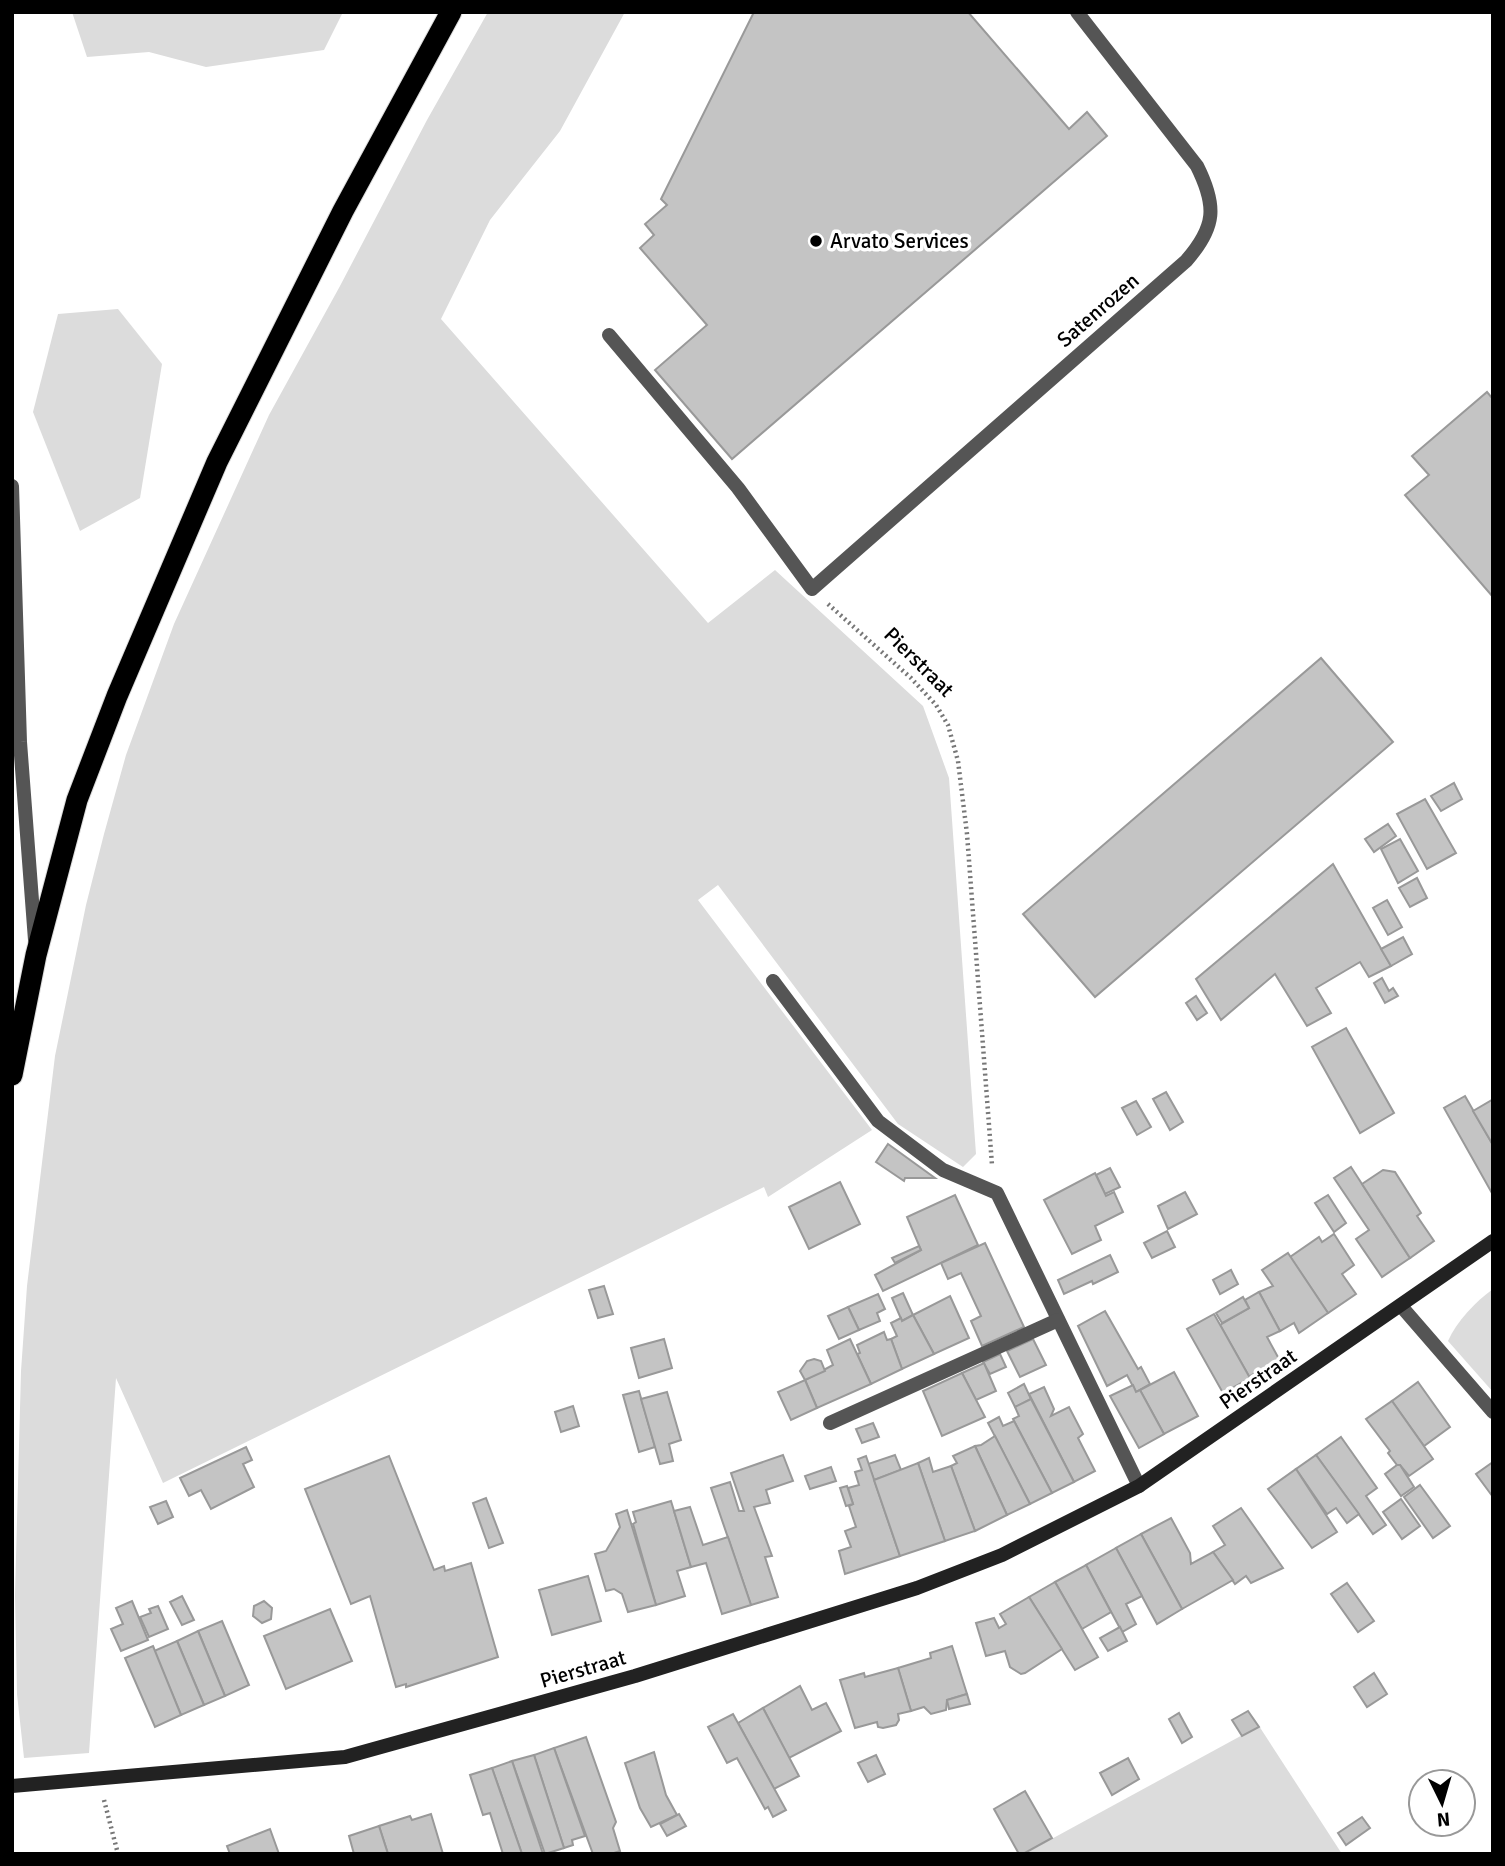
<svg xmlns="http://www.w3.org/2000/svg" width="1505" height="1866" font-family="Signika,sans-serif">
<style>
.green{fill:#dcdcdc}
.building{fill:#c4c4c4;stroke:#999;stroke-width:2}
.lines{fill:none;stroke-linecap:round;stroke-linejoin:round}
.highway-casing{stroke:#dbdbdb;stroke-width:23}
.path{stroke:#777;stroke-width:4.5;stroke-dasharray:2 3.5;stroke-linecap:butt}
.lane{stroke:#555;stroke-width:14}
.street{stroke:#555;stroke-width:14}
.secondary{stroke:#222;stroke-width:14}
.highway{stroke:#000;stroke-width:21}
.poi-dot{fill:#000;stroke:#fff;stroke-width:2.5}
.labels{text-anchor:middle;stroke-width:7;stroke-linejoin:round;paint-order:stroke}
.poi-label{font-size:21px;fill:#000;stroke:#fff;text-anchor:start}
.street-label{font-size:21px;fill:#000;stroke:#fff}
</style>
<rect width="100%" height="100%" fill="#fff"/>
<!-- green -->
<g class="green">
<polygon points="72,12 343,12 324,50 206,67 149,52 87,57"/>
<polygon points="488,12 625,12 560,131 490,220 441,319 708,623 775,570 923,706 949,778 976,1154 963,1167 898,1124 718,885 698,900 872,1130 768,1197 764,1187 163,1483 116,1378 89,1753 24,1758 17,1694 15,1595 21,1371 27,1286 55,1056 86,905 104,834 126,755 174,624 269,415 340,286 427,120"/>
<polygon points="118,309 162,364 140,498 80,531 33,412 58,314"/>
<path d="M 1493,1289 L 1493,1392 L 1448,1341 C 1457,1321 1475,1302 1493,1289 Z"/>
<polygon points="1259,1726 1342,1854 1024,1854"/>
</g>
<!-- building -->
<g class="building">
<polygon points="754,12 968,12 1069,129 1087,112 1107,136 732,459 655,370 707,325 640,248 654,235 645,224 667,205 661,199"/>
<polygon points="1487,392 1493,399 1493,597 1405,495 1429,475 1412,456"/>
<polygon points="1321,658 1393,742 1095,997 1023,914"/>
<polygon points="1454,783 1462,799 1441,811 1431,796"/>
<polygon points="1425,799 1456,853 1427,869 1397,814"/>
<polygon points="1388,824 1396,836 1374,852 1365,839"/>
<polygon points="1400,839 1418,871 1398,883 1381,849"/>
<polygon points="1333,864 1391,966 1369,977 1360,962 1316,988 1331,1013 1307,1026 1275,974 1221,1020 1196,979"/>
<polygon points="1417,878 1427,898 1410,907 1399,888"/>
<polygon points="1387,900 1402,927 1388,935 1373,908"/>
<polygon points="1403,937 1412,954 1391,966 1381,949"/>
<polygon points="1382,978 1389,991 1393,988 1398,996 1385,1003 1374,983"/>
<polygon points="1196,996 1207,1013 1197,1020 1186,1003"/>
<polygon points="1346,1028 1394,1113 1360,1133 1312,1047"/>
<polygon points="1166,1092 1183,1122 1170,1130 1153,1099"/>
<polygon points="1465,1096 1493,1145 1493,1195 1444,1108"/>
<polygon points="1492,1100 1493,1102 1493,1145 1473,1111"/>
<polygon points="1136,1101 1151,1127 1137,1135 1122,1108"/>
<polygon points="888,1144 935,1178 905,1178 904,1181 876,1162"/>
<polygon points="1351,1167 1410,1258 1382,1277 1356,1239 1369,1230 1334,1178"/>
<polygon points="1110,1168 1120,1187 1105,1194 1096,1175"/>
<polygon points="1383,1170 1395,1172 1421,1213 1417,1216 1434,1241 1410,1258 1362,1184"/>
<polygon points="1095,1173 1106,1196 1114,1192 1123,1212 1095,1226 1101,1240 1072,1254 1044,1200"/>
<polygon points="840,1182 860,1224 809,1249 789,1207"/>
<polygon points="1185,1192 1197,1214 1168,1229 1158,1206"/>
<polygon points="955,1195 978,1245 883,1291 875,1275 921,1250 907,1217"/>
<polygon points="1328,1195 1346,1223 1334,1232 1315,1203"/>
<polygon points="1167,1231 1175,1247 1152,1258 1144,1243"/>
<polygon points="1334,1234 1354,1265 1342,1274 1356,1294 1328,1313 1290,1257 1319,1237 1322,1242"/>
<polygon points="985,1243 1024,1327 982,1346 971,1321 981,1316 961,1273 948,1279 941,1263"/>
<polygon points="919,1246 921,1250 895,1263 892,1258"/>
<polygon points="1288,1253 1328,1313 1299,1333 1294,1323 1280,1331 1259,1292 1273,1286 1262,1270"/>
<polygon points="1110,1255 1118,1272 1093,1284 1092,1281 1064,1294 1058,1280"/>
<polygon points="1231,1270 1238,1284 1220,1294 1213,1280"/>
<polygon points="604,1286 613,1314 598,1318 589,1290"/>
<polygon points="1259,1292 1280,1331 1267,1337 1279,1359 1250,1376 1250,1378 1220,1325 1249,1308 1245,1300"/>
<polygon points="903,1293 913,1315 902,1321 892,1298"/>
<polygon points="878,1294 885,1309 877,1313 880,1321 859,1330 848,1307"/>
<polygon points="950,1296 969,1338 934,1354 913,1315"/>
<polygon points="1243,1297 1249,1308 1222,1323 1216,1313"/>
<polygon points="848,1307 859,1330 839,1339 828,1316"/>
<polygon points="1105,1311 1138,1369 1141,1367 1150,1384 1136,1392 1127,1375 1107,1386 1078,1326"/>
<polygon points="1214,1314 1250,1378 1223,1393 1187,1329"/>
<polygon points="913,1315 934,1354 902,1369 891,1339 897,1336 891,1323 901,1318 902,1321"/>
<polygon points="884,1332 887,1340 891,1339 902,1369 871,1384 857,1354 860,1353 857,1345"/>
<polygon points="664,1339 672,1368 639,1378 631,1348"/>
<polygon points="850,1339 871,1384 817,1408 805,1380 833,1365 827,1350"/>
<polygon points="1033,1339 1046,1365 1020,1377 1007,1351"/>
<polygon points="1000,1354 1006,1367 990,1374 983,1362"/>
<polygon points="814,1359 821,1361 825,1371 805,1380 800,1371 807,1361"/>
<polygon points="984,1363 996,1391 976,1400 962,1373"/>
<polygon points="1174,1372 1198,1416 1164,1434 1140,1390"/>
<polygon points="962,1373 985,1417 942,1436 923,1391"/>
<polygon points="805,1380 817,1408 791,1420 778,1392"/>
<polygon points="1418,1382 1450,1427 1424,1446 1392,1401"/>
<polygon points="1024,1384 1031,1399 1015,1407 1008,1393"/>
<polygon points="1133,1385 1136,1392 1140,1390 1164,1434 1139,1448 1110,1396"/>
<polygon points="1044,1387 1054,1409 1051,1416 1069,1407 1083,1434 1078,1438 1095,1471 1074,1482 1029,1394"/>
<polygon points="639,1391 655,1447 639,1452 623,1395"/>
<polygon points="667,1392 681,1440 669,1444 673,1461 660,1464 641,1399"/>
<polygon points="1031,1399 1074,1482 1052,1493 1013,1419 1019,1416 1015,1407"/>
<polygon points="1392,1401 1433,1459 1409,1476 1400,1465 1397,1465 1388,1453 1390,1451 1366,1419"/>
<polygon points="573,1406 579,1426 561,1432 555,1412"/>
<polygon points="999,1417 1003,1426 1014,1421 1052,1493 1030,1504 988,1423"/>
<polygon points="873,1423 879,1437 862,1443 856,1429"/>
<polygon points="995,1436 1030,1504 1007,1515 975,1446 981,1445"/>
<polygon points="1341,1437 1377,1488 1366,1496 1386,1525 1373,1534 1316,1455"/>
<polygon points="975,1446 1007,1515 975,1531 951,1466 957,1463 953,1456"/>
<polygon points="246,1447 252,1460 243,1464 254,1487 211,1509 201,1490 189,1496 180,1478"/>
<polygon points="783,1455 793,1481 766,1490 770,1503 754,1507 772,1556 765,1557 778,1597 751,1605 711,1488 730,1482 739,1511 744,1511 731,1473"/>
<polygon points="895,1455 901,1470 874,1480 868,1464"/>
<polygon points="1316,1455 1359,1514 1347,1523 1336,1508 1327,1514 1296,1469"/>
<polygon points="389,1456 434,1570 444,1566 445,1571 471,1563 498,1657 406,1687 406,1684 396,1687 370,1596 351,1604 305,1489"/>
<polygon points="866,1456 900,1556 845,1574 839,1551 851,1547 845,1531 856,1527 849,1506 853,1504 848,1488 859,1485 855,1472 862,1470 858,1459"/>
<polygon points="929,1458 933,1472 951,1466 975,1531 945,1541 918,1463"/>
<polygon points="1493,1462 1493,1497 1476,1474"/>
<polygon points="918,1463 945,1541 900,1556 874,1480"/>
<polygon points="1397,1465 1400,1465 1414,1487 1401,1496 1385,1474"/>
<polygon points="831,1467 836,1481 810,1489 805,1476"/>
<polygon points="1296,1469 1337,1532 1312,1548 1268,1489"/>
<polygon points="1420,1485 1450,1526 1433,1538 1404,1497"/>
<polygon points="847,1486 853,1504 846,1506 840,1488"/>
<polygon points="486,1498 503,1543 489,1548 473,1503"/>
<polygon points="1401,1499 1420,1526 1402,1539 1383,1512"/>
<polygon points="166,1501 173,1517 158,1524 150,1507"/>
<polygon points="671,1501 691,1567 677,1571 685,1596 656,1605 633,1524 636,1522 633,1512"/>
<polygon points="690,1507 703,1545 728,1537 751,1605 722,1614 706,1563 691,1567 674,1511"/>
<polygon points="1241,1508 1283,1568 1251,1583 1246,1576 1235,1584 1213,1552 1225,1545 1213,1526"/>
<polygon points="627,1510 656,1605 628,1612 622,1594 614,1589 606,1591 595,1554 606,1551 620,1527 616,1514"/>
<polygon points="1171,1518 1190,1553 1191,1564 1213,1552 1233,1580 1182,1609 1141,1534"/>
<polygon points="1141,1534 1182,1609 1157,1624 1116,1548"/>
<polygon points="1116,1548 1142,1596 1126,1604 1136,1624 1122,1632 1086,1565"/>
<polygon points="1086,1565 1111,1612 1082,1629 1055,1582"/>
<polygon points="588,1576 601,1621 552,1635 539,1590"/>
<polygon points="1055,1582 1098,1657 1075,1670 1029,1597"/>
<polygon points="1347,1583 1374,1621 1358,1632 1331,1594"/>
<polygon points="182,1596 194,1620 182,1625 170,1602"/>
<polygon points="1029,1597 1062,1649 1025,1673 1021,1674 1010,1667 1005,1651 986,1656 976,1623 994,1618 999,1628 1006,1624 1000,1614"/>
<polygon points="132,1601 148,1640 121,1651 111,1629 123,1624 116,1608"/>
<polygon points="264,1601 272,1608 271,1619 262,1623 253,1616 254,1606"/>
<polygon points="158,1606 168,1629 149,1637 140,1617 151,1613 149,1609"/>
<polygon points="330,1609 352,1661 286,1689 264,1636"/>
<polygon points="222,1621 249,1685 225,1696 198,1631"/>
<polygon points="1120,1627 1127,1641 1108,1651 1100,1638"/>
<polygon points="198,1631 225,1696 204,1705 177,1641"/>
<polygon points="177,1641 204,1705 181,1715 154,1651"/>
<polygon points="153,1646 181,1715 155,1727 125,1658"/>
<polygon points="952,1646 967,1694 947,1700 946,1710 931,1714 924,1707 911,1711 898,1668 931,1658 930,1653"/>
<polygon points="898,1668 911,1711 898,1714 899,1720 896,1725 883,1728 878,1727 877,1722 855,1728 840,1680 864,1673 865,1677"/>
<polygon points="1374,1673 1387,1694 1367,1707 1354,1687"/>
<polygon points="800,1686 812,1710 826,1703 841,1731 789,1758 763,1708"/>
<polygon points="967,1694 970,1704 949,1709 947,1700"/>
<polygon points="763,1708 799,1776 774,1789 738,1723"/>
<polygon points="1248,1711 1259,1727 1242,1736 1232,1720"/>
<polygon points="1179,1713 1192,1737 1182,1743 1169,1719"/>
<polygon points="733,1714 786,1810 773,1817 768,1807 765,1809 737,1758 727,1763 708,1727"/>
<polygon points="586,1737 616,1822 613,1828 620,1851 611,1854 593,1854 554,1748"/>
<polygon points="554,1748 585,1836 572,1840 573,1845 564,1848 534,1755"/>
<polygon points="654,1752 666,1795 677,1815 651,1827 640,1808 625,1763"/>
<polygon points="534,1755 564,1848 545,1854 512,1761"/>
<polygon points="876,1755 885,1774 868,1782 858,1763"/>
<polygon points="1128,1758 1139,1779 1112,1795 1100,1773"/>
<polygon points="512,1761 543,1854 522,1854 492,1768"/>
<polygon points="492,1768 522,1854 503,1854 490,1813 483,1815 470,1775"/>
<polygon points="1025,1791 1052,1838 1023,1854 1019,1854 994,1809"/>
<polygon points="431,1814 443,1854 388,1854 379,1826 410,1816 412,1820"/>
<polygon points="679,1814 686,1826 667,1836 660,1824"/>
<polygon points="1362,1817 1370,1828 1346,1845 1338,1833"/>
<polygon points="379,1826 388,1854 354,1854 349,1836"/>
<polygon points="270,1829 279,1854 230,1854 227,1846"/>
</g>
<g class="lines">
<!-- highway casing -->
<g class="highway-casing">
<polyline id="highway" points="12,1075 36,955 77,800 117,696 217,462 343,211 451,12"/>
</g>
<!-- path -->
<g class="path">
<polyline points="828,604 911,678 936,705 948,725 958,761 967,834 992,1165"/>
<polyline points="104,1800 118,1854"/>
</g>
<!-- lane -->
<polyline class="lane" points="12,486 20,742 35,940"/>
<!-- street -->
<g class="street">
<path d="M 609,335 L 738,488 L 812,589 L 1186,261 C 1216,227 1217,206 1197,166 L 1077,12"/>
<polyline points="773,981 878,1121 943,1170 997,1193 1139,1486"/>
<polyline points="1401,1306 1493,1412"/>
<polyline points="830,1423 1058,1320"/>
</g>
<!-- secondary -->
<polyline class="secondary" points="12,1786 345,1757 635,1676 917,1588 1002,1555 1139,1486 1493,1241"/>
<!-- highway -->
<use href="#highway" class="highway"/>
</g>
<!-- markers -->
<circle class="poi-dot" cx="816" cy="241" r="7"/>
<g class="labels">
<!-- poi labels -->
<g class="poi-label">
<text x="830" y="248">Arvato Services</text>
</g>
<!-- street labels -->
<g class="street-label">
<text transform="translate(1098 310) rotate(-41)" y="7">Satenrozen</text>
<text transform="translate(919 662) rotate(45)" y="7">Pierstraat</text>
<text transform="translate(1258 1379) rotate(-35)" y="7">Pierstraat</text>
<text transform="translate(583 1669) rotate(-16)" y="7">Pierstraat</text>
</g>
</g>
<!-- border -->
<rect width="1505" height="1866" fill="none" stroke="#000000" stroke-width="28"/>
<!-- north arrow -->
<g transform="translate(1442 1803) rotate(175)"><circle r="33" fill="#ffffff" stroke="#999999" stroke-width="2"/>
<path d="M0-5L12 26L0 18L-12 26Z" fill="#000000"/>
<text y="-10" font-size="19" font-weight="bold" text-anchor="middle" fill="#000000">N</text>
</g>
</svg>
